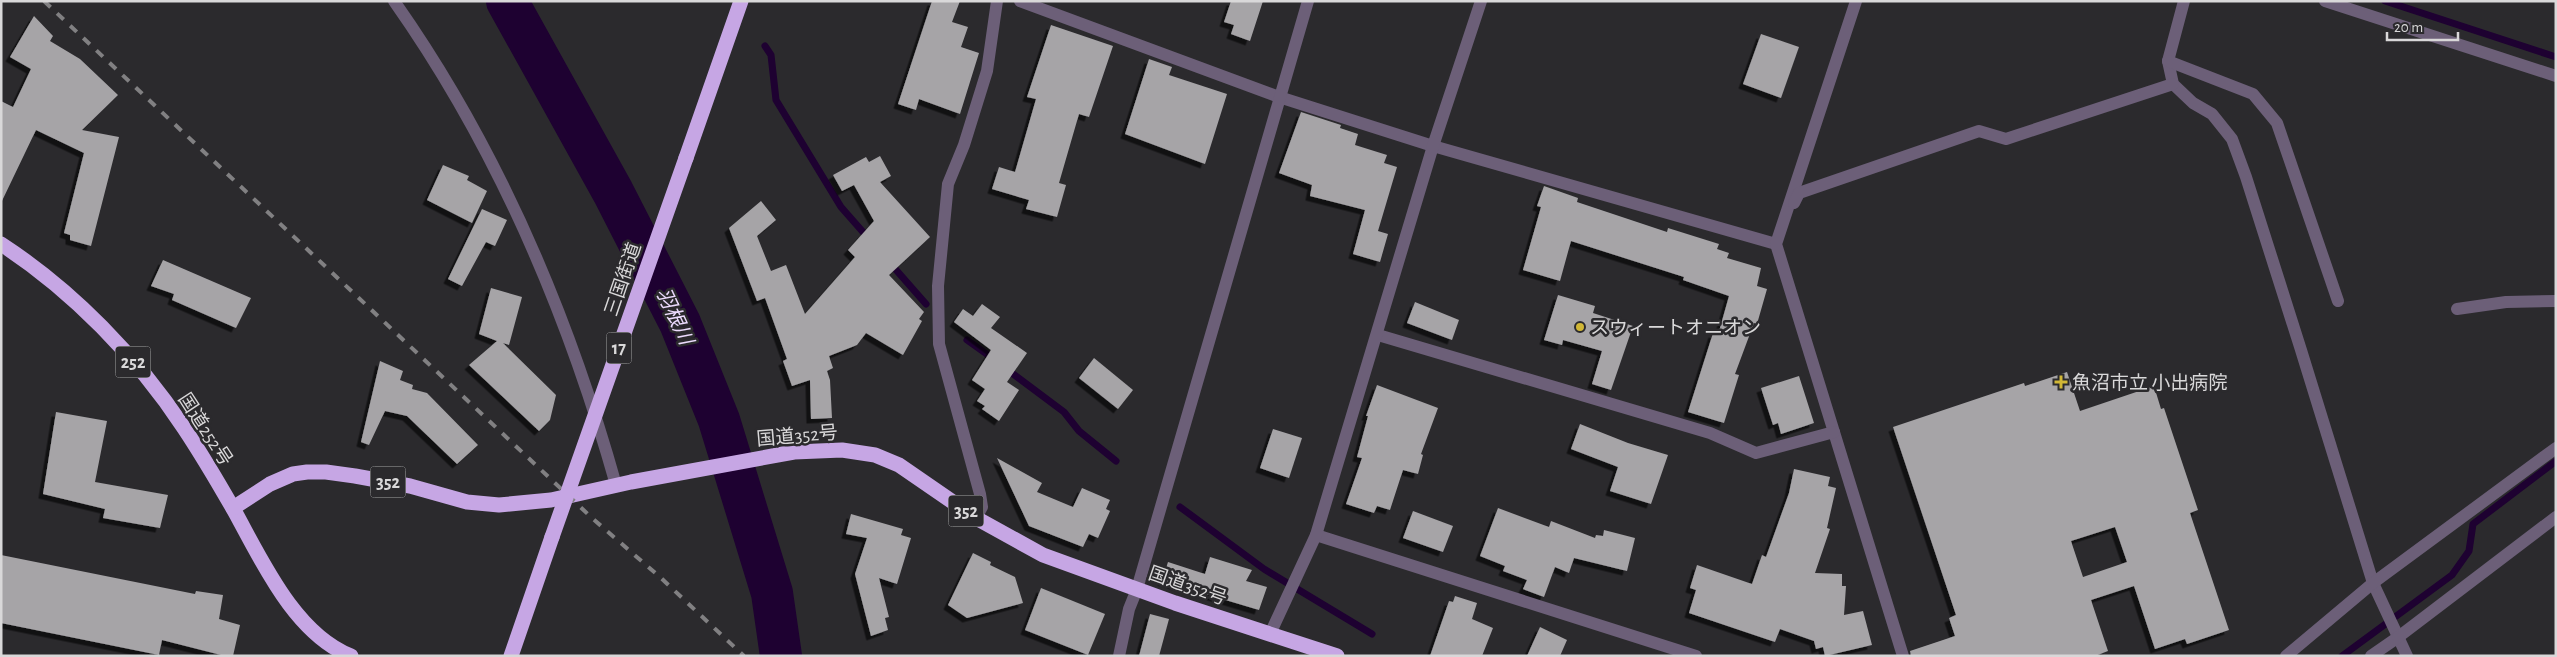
<svg xmlns="http://www.w3.org/2000/svg" width="2557" height="657" font-family="'Alegreya Sans','Noto Sans JP',sans-serif">
<style>
.lines{fill:none;stroke-linecap:round;stroke-linejoin:round}
.stream{stroke:#1e0131;stroke-width:7}
.river{stroke:#1e0131;stroke-width:42}
.building{fill:#a6a4a7;fill-rule:evenodd;filter:url(#shadow)}
.minor{stroke:#6c5f78;stroke-width:12}
.highway{stroke:#c6a6e4;stroke-width:15}
.rail{stroke:#818082;stroke-width:4;stroke-dasharray:9 9;stroke-linecap:butt}
.highway-bridge{stroke:#c6a6e4;stroke-width:15}
.poi-dot{fill:#d1b736;stroke:#2b2a2d;stroke-width:2}
.labels{text-anchor:middle;stroke-width:5;stroke-linejoin:round;paint-order:stroke}
.shield{fill:#2b2a2d;stroke:#a5a4a5;stroke-width:1}
.shield-label{font-size:18px;font-weight:bold;fill:#d9d8d9}
.street-label{font-size:19px;fill:#d9d8d9;stroke:#2b2a2d}
.poi-label{font-size:19px;fill:#d9d8d9;stroke:#2b2a2d;text-anchor:start}
.water-label{font-size:20px;font-style:italic;fill:#ecdbfd;stroke:#2b2a2d}
</style>
<defs>
<filter id="shadow"><feDropShadow dx="-4.5" dy="4.5" stdDeviation="0" flood-color="#0009"/></filter>
</defs>
<rect width="100%" height="100%" fill="#2b2a2d"/>
<g class="lines">
<!-- stream -->
<g class="stream">
<polyline points="2385,1 2556,57"/>
<polyline points="765,46 771,55 776,100 841,207 870,240"/>
<polyline points="890,263 926,304"/>
<polyline points="967,340 995,360"/>
<polyline points="1005,368 1064,412 1079,431 1116,461"/>
<polyline points="1180,507 1264,569 1372,634"/>
<polyline points="2342,656 2452,575 2469,551 2473,524 2556,461"/>
</g>
<!-- river -->
<polyline class="river" points="507,1 613,192 680,323 719,420 772,593 781,656"/>
</g>
<!-- building -->
<g class="building">
<polygon points="932,1 960,1 952,22 968,27 961,47 979,53 960,114 919,99 916,110 898,104"/>
<polygon points="1231,1 1263,1 1250,41 1231,34 1234,25 1224,22"/>
<polygon points="34,16 53,36 50,41 80,59 118,95 82,130 119,137 91,246 70,240 70,235 64,233 84,153 36,130 1,203 1,101 13,107 31,69 10,57"/>
<polygon points="1051,25 1113,46 1089,117 1079,114 1059,183 1066,185 1057,217 1026,209 1029,200 992,189 999,167 1015,172 1036,99 1027,97"/>
<polygon points="1761,34 1799,47 1781,98 1743,84"/>
<polygon points="1149,59 1172,67 1169,75 1227,94 1205,164 1125,134"/>
<polygon points="1301,112 1341,125 1340,128 1358,134 1355,145 1387,155 1384,163 1397,167 1378,231 1388,234 1380,262 1353,254 1365,210 1310,196 1312,185 1279,173"/>
<polygon points="880,156 891,176 880,182 930,237 889,275 924,312 919,319 922,321 903,355 866,333 857,345 829,356 833,368 827,371 830,380 832,418 811,419 810,380 792,386 783,361 787,359 765,298 757,301 729,228 761,201 776,220 757,236 771,271 786,265 805,314 855,257 848,250 874,221 854,185 842,191 833,175 866,157 869,162"/>
<polygon points="443,165 469,176 467,180 487,191 472,223 427,200"/>
<polygon points="1544,186 1578,198 1577,202 1667,232 1668,228 1719,244 1717,249 1729,253 1727,258 1761,268 1757,286 1767,289 1757,324 1754,323 1735,374 1739,375 1724,423 1688,412 1713,333 1718,335 1729,296 1683,280 1684,277 1571,241 1560,281 1523,270 1541,207 1537,206"/>
<polygon points="482,209 507,220 495,246 486,242 462,286 448,279"/>
<polygon points="163,260 251,298 236,328 172,300 174,294 151,286"/>
<polygon points="491,288 522,297 509,345 503,343 556,395 550,420 539,431 469,365 497,341 479,334"/>
<polygon points="1558,295 1595,306 1593,313 1633,326 1611,390 1592,384 1602,351 1563,340 1562,345 1544,340"/>
<polygon points="1415,302 1459,320 1452,340 1407,323"/>
<polygon points="982,304 1000,317 991,328 1027,353 1007,382 1019,390 999,421 982,409 985,406 977,401 985,389 972,380 991,350 954,322 963,309 973,316"/>
<polygon points="1094,358 1133,390 1118,409 1079,378"/>
<polygon points="380,361 403,371 400,380 413,385 412,389 427,393 478,445 457,464 407,416 385,411 369,445 361,442"/>
<path d="M 2067,372 L 2080,411 L 2154,386 L 2161,409 L 2164,408 L 2198,510 L 2190,513 L 2229,630 L 2187,644 L 2185,639 L 2155,649 L 2134,586 L 2091,600 L 2108,651 L 2095,656 L 1911,656 L 1910,651 L 1955,636 L 1949,618 L 1956,615 L 1893,427 L 2024,383 L 2025,386 ZM 2115,527 L 2127,562 L 2083,577 L 2071,541 Z"/>
<polygon points="1799,376 1814,423 1781,434 1778,423 1773,425 1761,388"/>
<polygon points="1377,385 1438,408 1421,454 1423,455 1418,474 1403,470 1390,510 1377,506 1374,513 1346,504 1362,458 1357,457 1368,416 1366,416"/>
<polygon points="56,412 107,421 95,482 168,495 160,528 103,518 105,509 43,494"/>
<polygon points="1580,424 1628,443 1668,455 1651,504 1610,491 1618,467 1571,449"/>
<polygon points="1273,429 1302,438 1289,478 1260,468"/>
<polygon points="997,458 1042,483 1037,492 1073,507 1082,488 1110,500 1106,509 1110,511 1098,538 1089,534 1083,547 1029,526"/>
<polygon points="1794,469 1830,477 1828,486 1836,488 1827,528 1830,529 1815,573 1842,574 1842,586 1846,586 1844,615 1863,611 1872,645 1825,656 1823,647 1816,649 1814,641 1780,629 1775,642 1689,613 1696,590 1690,588 1697,565 1752,584 1762,555 1766,557 1789,493"/>
<polygon points="1498,508 1549,527 1551,521 1595,538 1596,535 1603,536 1604,530 1635,538 1627,571 1574,558 1569,573 1555,567 1544,597 1523,589 1527,580 1503,571 1505,566 1480,556"/>
<polygon points="1413,511 1453,526 1443,552 1403,538"/>
<polygon points="851,514 903,529 901,535 911,538 897,584 879,578 889,617 885,618 888,630 871,636 855,574 867,538 846,534"/>
<polygon points="973,553 991,562 990,565 1015,577 1023,603 967,618 948,605"/>
<polygon points="1,555 195,594 196,591 223,595 219,619 240,625 233,656 225,656 162,640 159,655 1,623"/>
<polygon points="1210,557 1252,570 1246,581 1267,587 1259,610 1162,581 1168,562 1205,574"/>
<polygon points="1041,588 1105,614 1088,655 1025,630"/>
<polygon points="1455,596 1477,603 1472,619 1493,628 1482,656 1430,656 1449,601 1453,602"/>
<polygon points="1150,614 1169,619 1159,656 1139,656"/>
<polygon points="1540,627 1567,640 1560,656 1527,656"/>
</g>
<g class="lines">
<!-- minor -->
<g class="minor">
<path d="M 394,1 C 497,147 568,314 616,485"/>
<polyline points="1020,1 1279,97 1433,146 1776,244"/>
<polyline points="1856,1 1776,244 1903,656"/>
<polyline points="2184,1 2168,61 2173,84 2193,103 2212,114 2232,139 2246,177 2301,350 2373,583 2407,656"/>
<polyline points="2325,1 2556,76"/>
<polyline points="2168,61 2253,94 2277,123 2338,301"/>
<polyline points="1794,203 1799,193 1979,131 2006,139 2173,84"/>
<polyline points="2457,309 2506,302 2556,301"/>
<polyline points="1378,335 1710,433 1756,453 1834,432"/>
<polyline points="976,518 982,507 980,494 939,344 938,286 948,184 964,145 987,71 997,1"/>
<polyline points="1316,535 1696,656"/>
<polyline points="1270,634 1316,535 1433,146 1481,1"/>
<polyline points="1119,656 1129,609 1137,589 1308,1"/>
<polyline points="2286,656 2373,583 2556,448"/>
<polyline points="2371,656 2397,638 2556,517"/>
</g>
<!-- highway -->
<g class="highway">
<polyline points="686,158 741,1"/>
<path d="M 1,244 C 73,291 137,357 184,428 C 202,455 219,484 235,512 C 262,561 295,634 351,656"/>
<polyline points="233,508 270,484 293,474 307,472 326,472 355,476 410,486 467,502 499,505 551,500 631,482 794,452 842,450 875,455 899,465 976,518 1043,555 1175,603 1337,656"/>
<polyline points="511,656 552,537"/>
</g>
<!-- rail -->
<polyline class="rail" points="44,1 592,518 661,578 744,656"/>
<!-- highway-bridge -->
<polyline class="highway-bridge" points="552,537 686,158"/>
</g>
<!-- markers -->
<g class="poi-dot">
<circle cx="1580" cy="327" r="5"/>
<path d="M2058.5 374.5h5v5h5v5h-5v5h-5v-5h-5v-5h5z"/>
</g>
<g class="labels">
<!-- shield labels -->
<g class="shield">
<rect x="606.5" y="332.5" width="25" height="31" rx="4"/>
<rect x="115.5" y="346.5" width="35" height="31" rx="4"/>
<rect x="370.5" y="466.5" width="35" height="31" rx="4"/>
<rect x="948.5" y="495.5" width="35" height="31" rx="4"/>
</g>
<g class="shield-label">
<text x="619" y="354">17</text>
<text x="133" y="368">252</text>
<text x="388" y="488">352</text>
<text x="966" y="517">352</text>
</g>
<!-- street labels -->
<g class="street-label">
<text transform="translate(622 279) rotate(-71)" y="7">三国街道</text>
<text transform="translate(206 429) rotate(57)" y="7">国道252号</text>
<text transform="translate(797 435) rotate(-5)" y="7">国道352号</text>
<text transform="translate(1188 585) rotate(19)" y="7">国道352号</text>
</g>
<!-- poi labels -->
<g class="poi-label">
<text x="1590" y="334">スウィートオニオン</text>
<text x="2072" y="389">魚沼市立 小出病院</text>
</g>
<!-- water labels -->
<g class="water-label">
<text transform="translate(675 316) rotate(65)" y="7">羽根川</text>
</g>
</g>
<!-- border -->
<rect width="2557" height="657" fill="none" stroke="#d9d8d9" stroke-width="5"/>
<!-- scale -->
<path d="M2387 32v8h71v-8" fill="none" stroke="#d9d8d9" stroke-width="2.5"/>
<text x="2394" y="32" font-size="15" fill="#d9d8d9" stroke="#2b2a2d" stroke-width="4" paint-order="stroke">20 m</text>
</svg>
